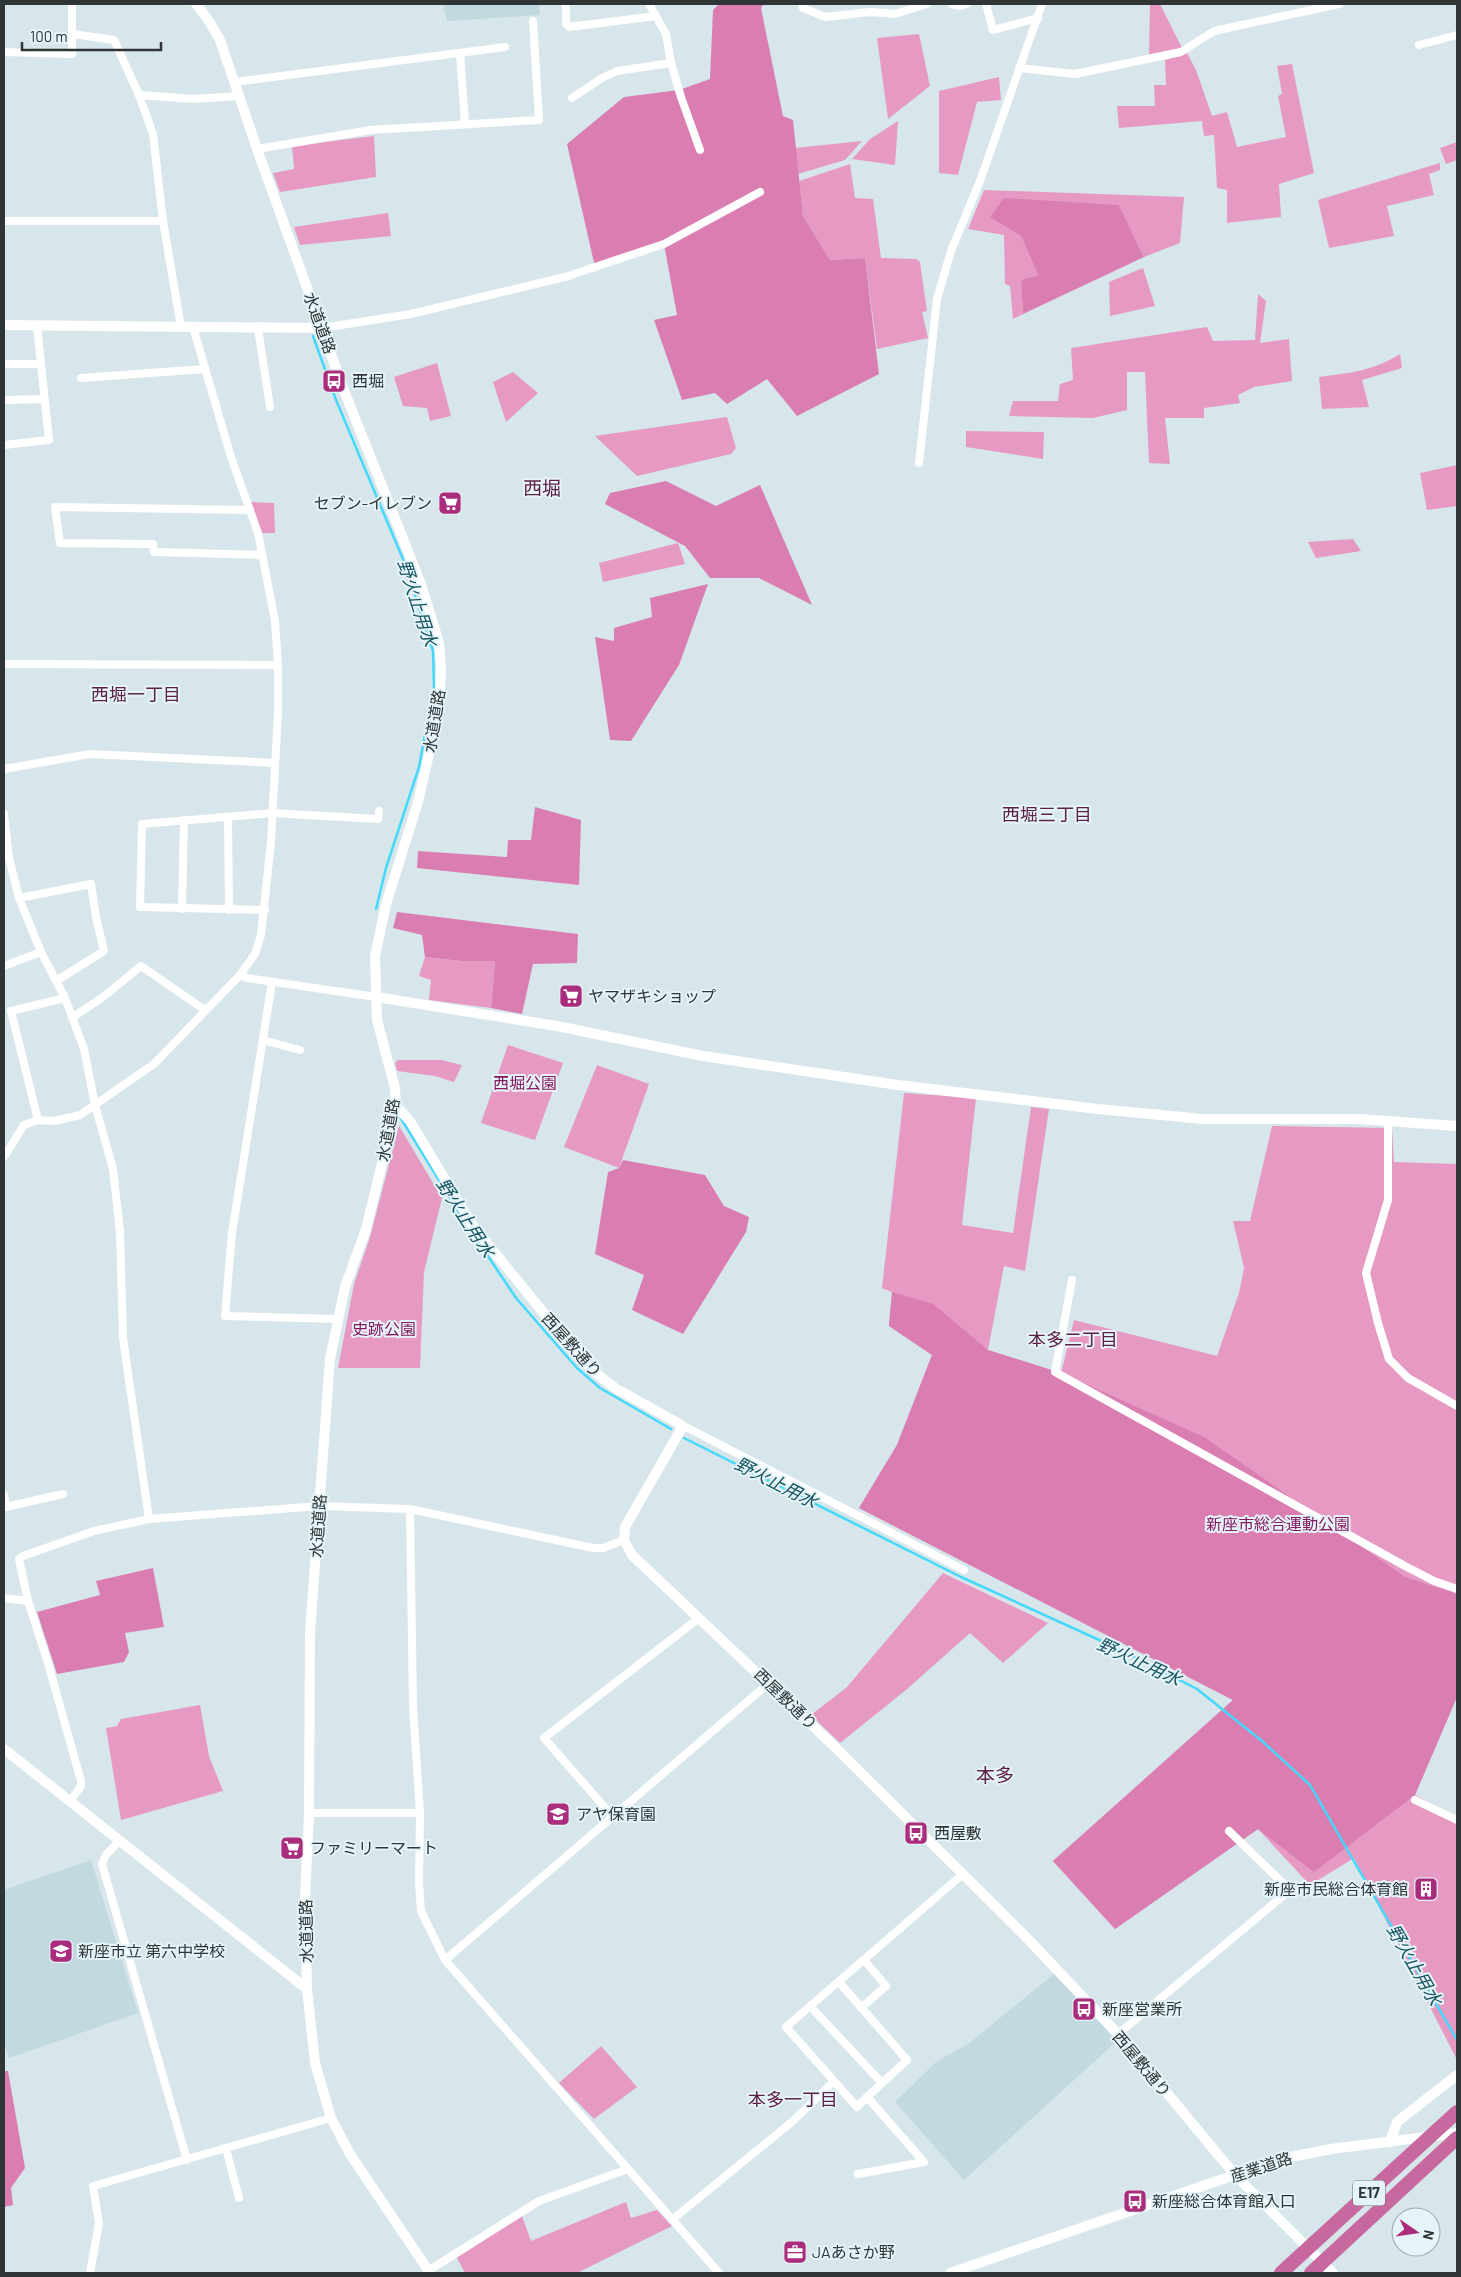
<svg xmlns="http://www.w3.org/2000/svg" width="1461" height="2277" font-family="Barlow,'Noto Sans JP',sans-serif">
<style>
.built{fill:#c2d9e0}
.green{fill:#e69ac3}
.forest{fill:#da7eb2}
.lines{fill:none;stroke-linecap:round;stroke-linejoin:round}
.stream{stroke:#44d9fa;stroke-width:2.5}
.street{stroke:#fff;stroke-width:8}
.secondary{stroke:#fff;stroke-width:10}
.highway{stroke:#c7689e;stroke-width:14}
.labels{text-anchor:middle;stroke-width:4;stroke-linejoin:round;paint-order:stroke}
.shield{fill:#e5f4f8;stroke:#666e70;stroke-width:1}
.shield-label{font-size:15px;font-weight:bold;fill:#2f3436}
.street-label{font-size:16px;fill:#2f3436;stroke:#e5f4f8}
.poi-label{font-size:16px;fill:#2f3436;stroke:#e5f4f8;text-anchor:start}
.park-label{font-size:16px;fill:#85175f;stroke:#e5f4f8}
.water-label{font-size:18px;font-style:italic;fill:#185462;stroke:#e5f4f8}
.neighbourhood-label{font-size:18px;fill:#5e2146;stroke:#e5f4f8}
.quarter-label{font-size:19px;fill:#5e2146;stroke:#e5f4f8}
</style>
<rect width="100%" height="100%" fill="#d7e6eb"/>
<!-- built -->
<g class="built">
<polygon points="443,4 539,4 540,15 447,21"/>
<polygon points="91,1860 138,2013 9,2058 4,2043 4,1890"/>
<polygon points="1054,1974 1117,2041 964,2180 895,2102 937,2061 968,2044"/>
</g>
<!-- green -->
<g class="green">
<polygon points="1150,4 1160,4 1182,48 1149,56"/>
<polygon points="919,34 930,86 888,119 877,38"/>
<polygon points="1187,53 1196,70 1212,116 1227,112 1237,147 1286,137 1278,96 1282,94 1277,66 1292,64 1314,173 1279,184 1281,217 1227,223 1227,190 1217,188 1214,135 1204,136 1202,121 1119,128 1117,106 1155,106 1154,85 1166,85 1165,60"/>
<polygon points="999,77 1001,100 977,102 958,175 939,173 939,91"/>
<polygon points="898,121 895,165 852,159 870,139"/>
<polygon points="374,136 376,177 280,192 273,173 294,169 292,146"/>
<polygon points="862,141 845,160 798,174 795,148"/>
<polygon points="1457,142 1457,160 1446,164 1440,148"/>
<polygon points="1440,163 1440,170 1429,174 1434,195 1387,206 1394,236 1329,248 1318,200"/>
<polygon points="850,164 855,198 873,199 881,258 916,259 920,262 927,311 922,312 928,338 877,349 865,258 830,260 803,216 799,181"/>
<polygon points="984,190 1184,197 1180,243 1144,257 1119,205 991,217 1021,236 1038,275 1021,280 1023,314 1013,319 1010,286 1005,284 1004,235 968,229"/>
<polygon points="388,213 391,236 300,245 294,227"/>
<polygon points="1143,268 1155,306 1110,316 1109,282"/>
<polygon points="1258,294 1266,301 1260,343 1289,339 1292,381 1254,387 1238,395 1240,403 1204,408 1204,418 1165,418 1170,464 1149,463 1145,372 1127,372 1127,410 1093,418 1009,416 1013,401 1058,401 1060,384 1073,380 1071,348 1207,327 1213,341 1255,340"/>
<path d="M 1400,354 L 1402,368 L 1362,380 L 1369,407 L 1322,409 L 1319,377 C 1350,373 1373,371 1400,354 Z"/>
<polygon points="437,363 451,416 430,421 427,408 403,406 394,377"/>
<polygon points="513,372 538,393 506,422 493,382"/>
<polygon points="727,417 736,448 731,454 637,476 595,436"/>
<polygon points="966,431 1044,432 1043,459 966,447"/>
<polygon points="1457,465 1457,506 1427,510 1420,473"/>
<polygon points="250,502 274,503 275,533 260,533"/>
<polygon points="1353,539 1361,551 1316,558 1308,542"/>
<polygon points="678,543 685,564 603,582 599,563"/>
<polygon points="425,957 461,961 495,961 491,1008 429,1000 431,980 419,976"/>
<polygon points="508,1045 563,1063 535,1140 481,1123"/>
<polygon points="398,1060 441,1060 462,1065 454,1082 435,1076 397,1071 395,1063"/>
<polygon points="597,1065 649,1084 619,1168 564,1147"/>
<polygon points="904,1093 976,1098 962,1225 1013,1233 1031,1107 1049,1109 1025,1271 1004,1266 988,1350 1061,1373 1074,1320 1217,1356 1239,1293 1244,1268 1233,1221 1250,1221 1272,1126 1392,1128 1394,1162 1457,1164 1457,1697 1415,1795 1457,1817 1457,2060 1354,1858 1310,1885 1258,1829 1115,1929 1053,1861 1233,1700 859,1508 897,1445 932,1355 889,1326 892,1292 882,1288"/>
<polygon points="399,1126 442,1198 424,1272 420,1368 338,1368 354,1284 370,1237"/>
<polygon points="943,1573 1048,1623 1003,1663 970,1633 906,1690 840,1743 811,1715 847,1687"/>
<polygon points="200,1705 209,1756 223,1791 121,1820 106,1728 117,1726 121,1719"/>
<polygon points="601,2046 637,2087 594,2119 559,2083"/>
<polygon points="626,2202 631,2218 657,2210 672,2226 577,2273 465,2273 456,2256 522,2216 531,2241"/>
</g>
<!-- forest -->
<g class="forest">
<polygon points="719,4 764,4 761,8 783,116 793,120 803,216 830,260 865,258 879,374 797,416 767,379 727,404 715,393 682,400 654,320 677,315 664,244 595,267 567,144 624,97 679,90 710,79 713,10"/>
<polygon points="1004,198 1119,205 1144,257 1023,314 1021,280 1038,275 1021,236 990,217"/>
<polygon points="666,481 716,506 760,485 812,605 759,578 710,578 685,546 605,504 610,493"/>
<polygon points="708,584 679,665 631,741 610,740 595,637 614,641 614,628 652,617 650,598"/>
<polygon points="535,807 581,820 579,885 417,868 418,851 507,857 508,840 531,840"/>
<polygon points="397,912 578,934 577,963 533,964 522,1014 491,1008 495,961 461,961 425,957 422,935 393,928"/>
<polygon points="623,1160 705,1175 724,1206 749,1217 746,1232 683,1334 632,1310 644,1275 595,1254 608,1172 619,1168"/>
<polygon points="892,1292 933,1304 988,1350 1061,1373 1204,1437 1405,1577 1457,1594 1457,1697 1415,1795 1314,1872 1258,1829 1115,1929 1053,1861 1233,1700 859,1508 897,1445 932,1355 889,1326"/>
<polygon points="153,1568 164,1627 125,1633 129,1652 124,1662 57,1674 37,1612 100,1595 96,1581"/>
<polygon points="4,2071 8,2071 25,2168 11,2188 13,2205 4,2207"/>
</g>
<g class="lines">
<!-- stream -->
<g class="stream">
<polyline points="313,336 336,400 405,564 433,651 434,686 419,767 386,868 376,909"/>
<polyline points="400,1117 465,1222"/>
<polyline points="471,1231 516,1298 577,1368 600,1388 671,1429"/>
<polyline points="684,1438 961,1577 1119,1649 1197,1689 1262,1741 1310,1785 1457,2040"/>
</g>
<!-- street -->
<g class="street">
<polyline points="566,4 566,24 569,27 656,16"/>
<polyline points="649,4 666,34 671,63 681,97 700,150"/>
<polyline points="802,4 803,8 825,17 870,12 895,14 927,4"/>
<polyline points="952,4 960,6 967,4"/>
<polyline points="986,4 993,30 1038,18"/>
<polyline points="73,34 114,40 139,95 153,134 163,221 181,327"/>
<polyline points="1419,45 1457,35"/>
<polyline points="4,52 72,54 72,4"/>
<polyline points="460,53 465,124"/>
<polyline points="1019,68 1075,74 1181,52 1214,31 1339,4"/>
<polyline points="234,82 505,47"/>
<polyline points="139,95 192,99 239,96"/>
<polyline points="572,98 602,78 617,71 671,63"/>
<polyline points="257,149 371,130 539,120 533,21"/>
<polyline points="4,221 163,221"/>
<polyline points="258,328 270,407"/>
<polyline points="322,328 411,314 565,277 664,244 760,192"/>
<polyline points="4,364 40,364"/>
<polyline points="81,378 205,369"/>
<polyline points="4,400 44,399"/>
<polyline points="4,445 49,440 37,326"/>
<polyline points="919,463 937,299 951,251 980,181 1042,4"/>
<polyline points="250,510 55,507 60,543 153,544 154,552 262,555"/>
<polyline points="4,664 278,665"/>
<polyline points="4,769 90,754 275,763"/>
<polyline points="4,814 9,858 19,898 41,952 65,998 84,1049 95,1105 113,1169 120,1232 123,1338 149,1519"/>
<polyline points="228,817 229,910"/>
<polyline points="19,898 91,884 96,917 104,951 56,981"/>
<polyline points="182,909 184,820"/>
<polyline points="265,910 140,907 142,824 273,813 378,819 379,811"/>
<polyline points="4,966 41,952"/>
<polyline points="240,975 247,978 376,997"/>
<polyline points="272,982 232,1233 225,1316 338,1319"/>
<polyline points="73,1017 103,997 141,966 205,1010"/>
<polyline points="263,1040 300,1050"/>
<polyline points="38,1120 11,1011 65,998"/>
<polyline points="1388,1121 1388,1200 1366,1273 1378,1323 1389,1359 1408,1378 1457,1406"/>
<polyline points="4,1157 24,1125 38,1120 54,1121 80,1115 154,1064 240,975 255,954 261,935 271,842 278,712 278,665 275,621 258,533 231,457 193,327"/>
<polyline points="1072,1280 1055,1372 1405,1566 1434,1581 1457,1589"/>
<polyline points="680,1424 964,1570"/>
<polyline points="4,1495 6,1507 63,1494"/>
<polyline points="410,1509 413,1707 420,1813 419,1883 421,1911 445,1960 719,2273"/>
<polyline points="4,1598 28,1601"/>
<polyline points="1415,1800 1457,1820"/>
<polyline points="70,1802 81,1786 81,1781 48,1663 28,1601 19,1559 23,1556 94,1531 149,1519 319,1506 410,1509 593,1548 603,1548 624,1540"/>
<polyline points="309,1813 420,1813"/>
<polyline points="614,1818 544,1738 699,1618"/>
<polyline points="119,1841 106,1855 102,1864 187,2160"/>
<polyline points="445,1960 769,1683"/>
<polyline points="839,1982 907,2060 867,2097"/>
<polyline points="810,2006 882,2083"/>
<polyline points="861,2008 886,1986 864,1960"/>
<polyline points="1118,2034 1290,1890 1229,1831"/>
<polyline points="226,2149 239,2198"/>
<polyline points="858,2174 924,2162 867,2097 857,2107 786,2027 963,1874"/>
<polyline points="673,2219 793,2121 833,2082"/>
<polyline points="428,2271 539,2201 628,2169"/>
<polyline points="90,2273 99,2223 93,2186 331,2118"/>
</g>
<!-- secondary -->
<g class="secondary">
<polyline points="196,4 209,21 220,40 257,149 345,393 421,584 439,643 441,667 440,690 433,737 418,802 386,904 375,956 377,1020 395,1088 396,1106 366,1229 345,1287 330,1359 310,1632 309,1813 305,1899 307,1989 315,2063 331,2118 350,2154 430,2273"/>
<polyline points="4,325 322,328"/>
<polyline points="376,997 557,1026 703,1056 898,1085 1098,1109 1203,1119 1359,1119 1457,1126"/>
<polyline points="396,1106 410,1121 473,1226 577,1354 597,1374 615,1388 680,1424 680,1431 625,1527 624,1540 632,1555 836,1748 1025,1936 1118,2034 1235,2175 1333,2273"/>
<polyline points="4,1749 307,1989"/>
<polyline points="1390,2142 1397,2122 1457,2075"/>
<polyline points="950,2273 1281,2159 1331,2149 1457,2133"/>
</g>
<!-- highway -->
<g class="highway">
<polyline points="1281,2273 1457,2112"/>
<polyline points="1311,2273 1457,2138"/>
</g>
</g>
<!-- icons -->
<defs>
<g id="bus-square" transform="scale(1.25)"><rect x="-9" y="-9" width="18" height="18" rx="4" fill="#aa2d7d" stroke="#e5f4f8"/><path d="M-5-6H5V4H4V6H2V4H-2V6H-4V4H-5ZM-3.5-4V0h7V-4ZM-3.5 1.2v1.5H-2V1.2ZM2 1.2v1.5H3.5V1.2Z" fill="#fff"/></g>
<g id="supermarket-square" transform="scale(1.25)"><rect x="-9" y="-9" width="18" height="18" rx="4" fill="#aa2d7d" stroke="#e5f4f8"/><path d="M-6-5.5h2.5l.6 2H6L4.5 2H-2.5L-4.4-4H-6ZM-1.5 3.2a1.3 1.3 0 1 0 .1 0ZM3 3.2a1.3 1.3 0 1 0 .1 0Z" fill="#fff"/></g>
<g id="school-square" transform="scale(1.25)"><rect x="-9" y="-9" width="18" height="18" rx="4" fill="#aa2d7d" stroke="#e5f4f8"/><path d="M0-5L7-2L0 1L-7-2ZM-4 1L0 2.5L4 1V4Q0 6-4 4Z" fill="#fff"/></g>
<g id="building-square" transform="scale(1.25)"><rect x="-9" y="-9" width="18" height="18" rx="4" fill="#aa2d7d" stroke="#e5f4f8"/><path d="M-4-6H4V6H1V3H-1V6H-4ZM-2.5-4.3h1.7v1.8h-1.7ZM.8-4.3h1.7v1.8H.8ZM-2.5-1h1.7V.8h-1.7ZM.8-1h1.7V.8H.8Z" fill="#fff"/></g>
<g id="office-square" transform="scale(1.25)"><rect x="-9" y="-9" width="18" height="18" rx="4" fill="#aa2d7d" stroke="#e5f4f8"/><path d="M-6-3h4V-5.5h4V-3h4V5H-6ZM-1-4.5V-3h2v-1.5ZM-6 0V1H6V0Z" fill="#fff"/></g>
</defs>
<g fill-rule="evenodd">
<use href="#bus-square" x="334" y="381"/>
<use href="#supermarket-square" x="450" y="503"/>
<use href="#supermarket-square" x="571" y="996"/>
<use href="#school-square" x="558" y="1814"/>
<use href="#bus-square" x="916" y="1833"/>
<use href="#supermarket-square" x="292" y="1848"/>
<use href="#building-square" x="1426" y="1889"/>
<use href="#school-square" x="61" y="1951"/>
<use href="#bus-square" x="1084" y="2009"/>
<use href="#bus-square" x="1135" y="2201"/>
<use href="#office-square" x="795" y="2252"/>
</g>
<g class="labels">
<!-- shield labels -->
<rect class="shield" x="1353" y="2180.5" width="32" height="25" rx="4"/>
<g class="shield-label">
<text x="1369" y="2198">E17</text>
</g>
<!-- street labels -->
<g class="street-label">
<text transform="translate(320 323) rotate(70)" y="6">水道道路</text>
<text transform="translate(434 721) rotate(-81)" y="6">水道道路</text>
<text transform="translate(388 1130) rotate(-80)" y="6">水道道路</text>
<text transform="translate(572 1345) rotate(48)" y="6">西屋敷通り</text>
<text transform="translate(318 1526) rotate(-86)" y="6">水道道路</text>
<text transform="translate(786 1699) rotate(44)" y="6">西屋敷通り</text>
<text transform="translate(306 1931) rotate(-91)" y="6">水道道路</text>
<text transform="translate(1142 2064) rotate(50)" y="6">西屋敷通り</text>
<text transform="translate(1261 2167) rotate(-18)" y="6">産業道路</text>
</g>
<!-- poi labels -->
<g class="poi-label">
<text x="352" y="387">西堀</text>
<text x="432" y="509" text-anchor="end">セブン-イレブン</text>
<text x="588" y="1002">ヤマザキショップ</text>
<text x="576" y="1820">アヤ保育園</text>
<text x="934" y="1839">西屋敷</text>
<text x="310" y="1854">ファミリーマート</text>
<text x="1408" y="1895" text-anchor="end">新座市民総合体育館</text>
<text x="78" y="1957">新座市立 第六中学校</text>
<text x="1102" y="2015">新座営業所</text>
<text x="1152" y="2207">新座総合体育館入口</text>
<text x="812" y="2258">JAあさか野</text>
</g>
<!-- park labels -->
<g class="park-label">
<text x="525" y="1089">西堀公園</text>
<text x="384" y="1335">史跡公園</text>
<text x="1278" y="1530">新座市総合運動公園</text>
</g>
<!-- water labels -->
<g class="water-label">
<text transform="translate(417 603) rotate(72)" y="6">野火止用水</text>
<text transform="translate(465 1218) rotate(57)" y="6">野火止用水</text>
<text transform="translate(776 1483) rotate(27)" y="6">野火止用水</text>
<text transform="translate(1139 1662) rotate(25)" y="6">野火止用水</text>
<text transform="translate(1414 1965) rotate(60)" y="6">野火止用水</text>
</g>
<!-- neighbourhood labels -->
<g class="neighbourhood-label">
<text x="136" y="701">西堀一丁目</text>
<text x="1047" y="821">西堀三丁目</text>
<text x="1073" y="1346">本多二丁目</text>
<text x="793" y="2106">本多一丁目</text>
</g>
<!-- quarter labels -->
<g class="quarter-label">
<text x="542" y="495">西堀</text>
<text x="995" y="1782">本多</text>
</g>
</g>
<!-- border -->
<rect width="1461" height="2277" fill="none" stroke="#2f3436" stroke-width="10"/>
<!-- north arrow -->
<g transform="translate(1416 2232) rotate(103)"><circle r="24" fill="#e5f4f8" stroke="#9ca7aa"/>
<path d="M0-4L9 19L0 12L-9 19Z" fill="#aa2d7d"/>
<text y="-8" font-size="14" font-weight="bold" text-anchor="middle" fill="#2f3436">N</text>
</g>
<!-- scale -->
<path d="M22 42v8h139v-8" fill="none" stroke="#2f3436" stroke-width="2.5"/>
<text x="30" y="42" font-size="15" fill="#2f3436" stroke="#e5f4f8" stroke-width="4" paint-order="stroke">100 m</text>
</svg>
